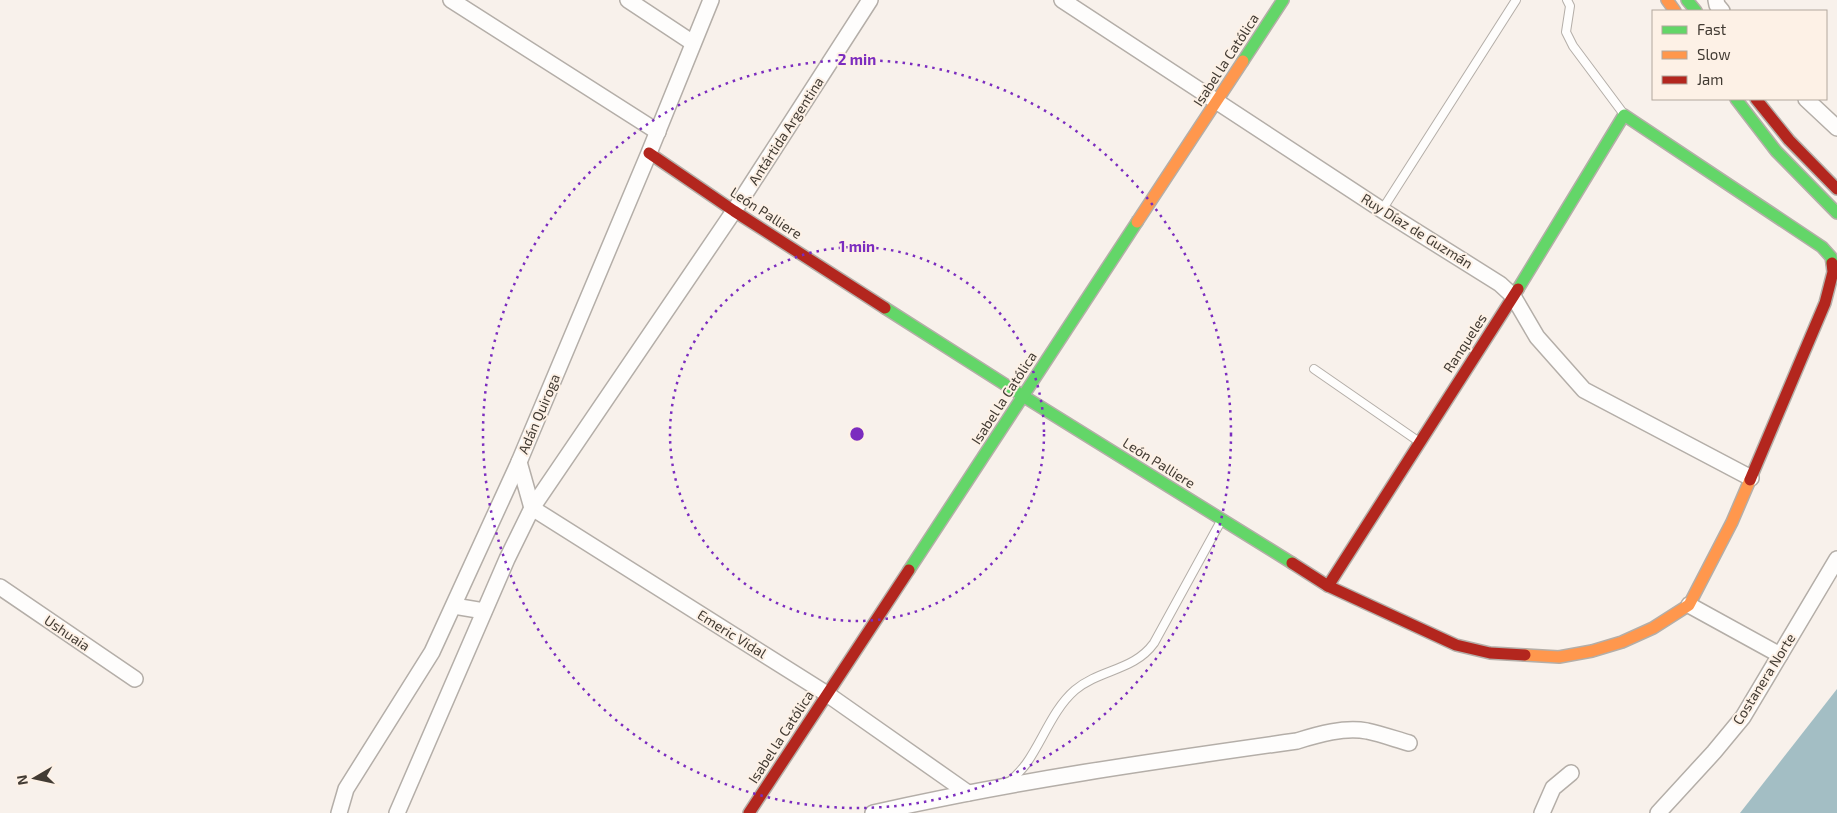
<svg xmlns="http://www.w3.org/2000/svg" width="1837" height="813" font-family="'Exo 2',sans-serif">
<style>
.water{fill:#a3bec4}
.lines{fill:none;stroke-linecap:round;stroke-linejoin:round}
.lane-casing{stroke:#b4aea8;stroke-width:10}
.street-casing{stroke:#b4aea8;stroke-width:18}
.fast-casing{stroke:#b4aea8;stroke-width:14}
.slow-casing{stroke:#b4aea8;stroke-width:14}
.jam-casing{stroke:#b4aea8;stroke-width:14}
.lane{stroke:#fefdfc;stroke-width:8}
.street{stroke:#fefdfc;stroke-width:15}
.fast{stroke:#63d668;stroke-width:11}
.slow{stroke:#ff974d;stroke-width:11}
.jam{stroke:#b3261e;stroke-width:11}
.ring{fill:none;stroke:#7b2cbf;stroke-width:2.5;stroke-dasharray:2.5 5}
.labels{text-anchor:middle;stroke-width:4;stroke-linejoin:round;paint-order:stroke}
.street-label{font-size:14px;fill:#423b33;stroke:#fdf1e6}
.centre{fill:#7b2cbf;stroke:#fdf1e6;stroke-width:2.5}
.ring-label{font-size:15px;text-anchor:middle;font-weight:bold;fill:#7b2cbf;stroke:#fdf1e6;stroke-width:4;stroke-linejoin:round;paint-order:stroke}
</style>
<rect width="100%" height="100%" fill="#f8f1eb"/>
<!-- water -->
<polygon class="water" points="1837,689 1837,813 1740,813"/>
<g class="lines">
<!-- lane casing -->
<g class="lane-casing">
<g id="lane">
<polyline points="1567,0 1570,6 1566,32 1573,46 1623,113"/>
<polyline points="1382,210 1516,0"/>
<polyline points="1314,369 1418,441"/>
<path d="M 1008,784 C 1014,777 1021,771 1026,764 C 1043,740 1053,709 1075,690 C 1100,669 1134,671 1154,643 L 1221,521"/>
</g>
</g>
<!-- street casing -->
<g class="street-casing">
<g id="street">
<polyline points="451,0 658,132"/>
<polyline points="628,0 693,43"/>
<polyline points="1062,0 1382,210 1500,284 1513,296 1537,337 1584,390 1751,478"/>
<polyline points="1716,0 1717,5 1722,11"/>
<polyline points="1806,99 1837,128"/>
<polyline points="519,462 532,508 827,694 968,793"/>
<polyline points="0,587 135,679"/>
<polyline points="1689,605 1780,655"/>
<polyline points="454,606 484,611"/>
<polyline points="339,813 346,789 432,652 519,462 649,153 711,0"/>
<polyline points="397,813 507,559 532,508 734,211 870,0"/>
<path d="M 873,813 C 1013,781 1155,761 1297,741 C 1319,734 1344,727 1367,731 C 1381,734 1395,739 1409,743"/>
<polyline points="1542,813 1553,788 1571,773"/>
<polyline points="1658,813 1714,752 1743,717 1837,559"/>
</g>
</g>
<!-- fast casing -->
<g class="fast-casing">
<g id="fast">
<polyline points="1687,0 1696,11"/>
<polyline points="1243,61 1283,0"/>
<polyline points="1736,99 1776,151 1837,213"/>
<polyline points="1518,289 1624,115 1822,247 1831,257 1832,263"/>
<polyline points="885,308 1023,396 1292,563"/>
<polyline points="909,570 1137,222"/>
</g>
</g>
<!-- slow casing -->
<g class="slow-casing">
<g id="slow">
<polyline points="1667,0 1675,11"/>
<polyline points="1137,222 1243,61"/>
<polyline points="1525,655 1559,657 1592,651 1622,642 1653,628 1689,605 1732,522 1750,480"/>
</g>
</g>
<!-- jam casing -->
<g class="jam-casing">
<g id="jam">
<polyline points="1756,99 1789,140 1837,189"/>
<polyline points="649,153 734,211 885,308"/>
<polyline points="1750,480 1825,303 1833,272 1832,263"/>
<polyline points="1292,563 1328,586 1456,645 1490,653 1525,655"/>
<polyline points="1328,586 1518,289"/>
<polyline points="749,813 909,570"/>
</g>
</g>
<!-- lane -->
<use href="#lane" class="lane"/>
<!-- street -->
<use href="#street" class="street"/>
<!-- fast -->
<use href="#fast" class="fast"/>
<!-- slow -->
<use href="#slow" class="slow"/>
<!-- jam -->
<use href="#jam" class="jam"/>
</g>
<!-- distance rings -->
<g class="ring">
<circle cx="857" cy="434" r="187"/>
<circle cx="857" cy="434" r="374"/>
</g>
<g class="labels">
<!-- street labels -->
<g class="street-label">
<text transform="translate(1226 60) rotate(-57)" y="5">Isabel la Católica</text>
<text transform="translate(786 131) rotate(-57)" y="5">Antártida Argentina</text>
<text transform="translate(766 213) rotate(33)" y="5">León Palliere</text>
<text transform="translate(1417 231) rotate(32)" y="5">Ruy Díaz de Guzmán</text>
<text transform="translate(1465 343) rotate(-57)" y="5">Ranqueles</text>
<text transform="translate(1004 398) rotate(-57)" y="5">Isabel la Católica</text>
<text transform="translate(539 414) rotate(-67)" y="5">Adán Quiroga</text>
<text transform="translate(1159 463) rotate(32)" y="5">León Palliere</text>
<text transform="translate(67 633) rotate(34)" y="5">Ushuaia</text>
<text transform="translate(732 634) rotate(32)" y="5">Emeric Vidal</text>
<text transform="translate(1764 679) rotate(-58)" y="5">Costanera Norte</text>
<text transform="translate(781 737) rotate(-57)" y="5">Isabel la Católica</text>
</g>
</g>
<circle cx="857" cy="434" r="8" class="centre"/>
<g class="ring-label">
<text x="857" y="65">2 min</text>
<text x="857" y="252">1 min</text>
</g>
<!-- legend -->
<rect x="1652" y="10" width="175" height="90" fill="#fdf1e6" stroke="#b2a89e"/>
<rect x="1662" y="26" width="25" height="8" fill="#63d668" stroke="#b2a89e"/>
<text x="1697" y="35" font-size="15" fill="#423b33">Fast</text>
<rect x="1662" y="51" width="25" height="8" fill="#ff974d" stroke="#b2a89e"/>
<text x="1697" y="60" font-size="15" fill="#423b33">Slow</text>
<rect x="1662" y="76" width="25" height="8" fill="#b3261e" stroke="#b2a89e"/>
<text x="1697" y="85" font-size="15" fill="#423b33">Jam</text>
<!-- north arrow -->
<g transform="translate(35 778) rotate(261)" stroke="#fdf1e6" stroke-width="4" paint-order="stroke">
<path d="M0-4L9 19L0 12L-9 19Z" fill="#423b33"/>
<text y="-8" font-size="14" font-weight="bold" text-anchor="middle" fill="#423b33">N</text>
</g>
</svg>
